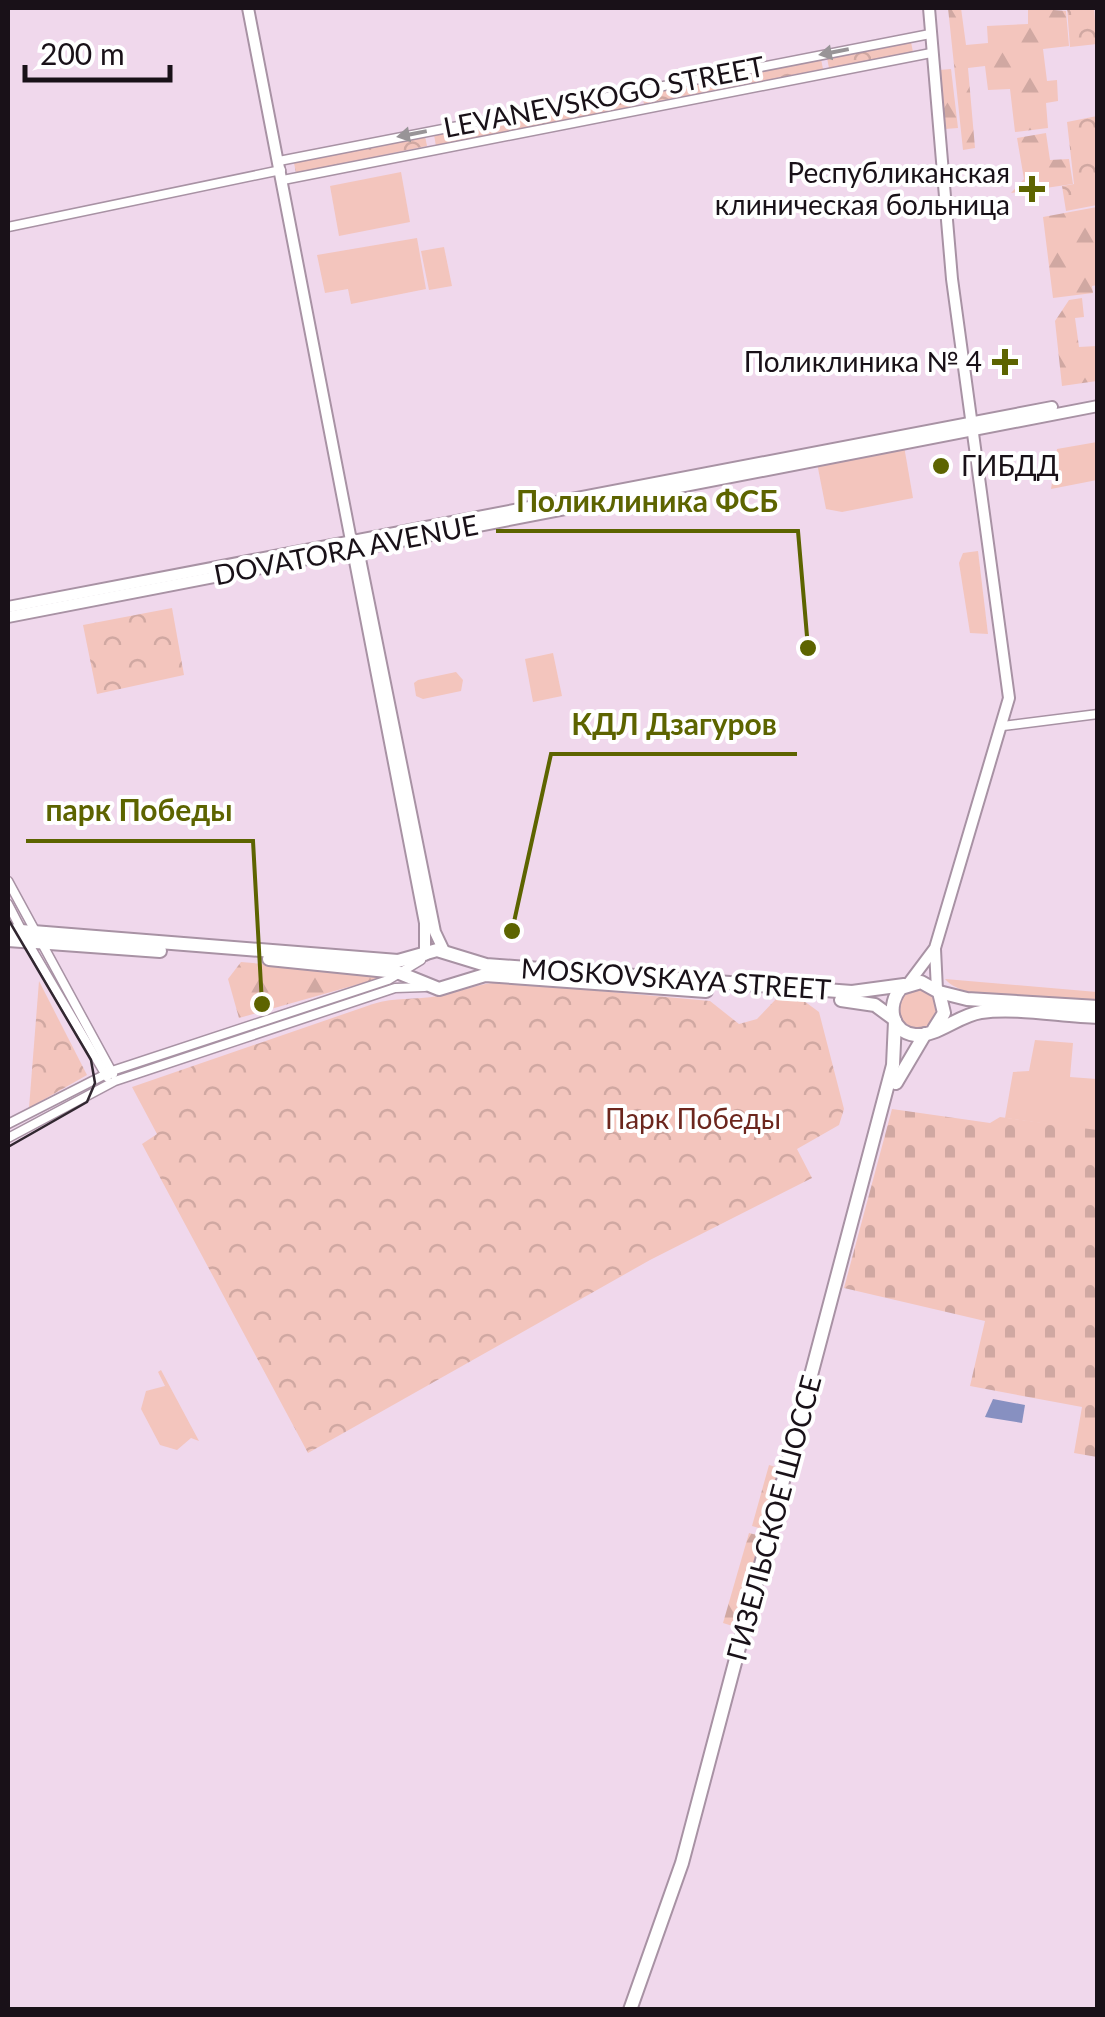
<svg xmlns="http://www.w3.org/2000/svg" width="1105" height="2017" font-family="Lato,sans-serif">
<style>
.grass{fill:#f3c5bd}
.forest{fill:url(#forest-firs)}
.cemetery{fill:url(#cemetery-stones)}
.park{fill:url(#park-crowns)}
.water{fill:#8790c1}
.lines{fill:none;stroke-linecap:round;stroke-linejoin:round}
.secondary-casing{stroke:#a892a4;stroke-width:11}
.primary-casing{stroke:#a892a4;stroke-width:14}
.highway-casing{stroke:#a892a4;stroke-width:16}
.secondary{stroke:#fff;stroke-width:8}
.primary{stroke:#fff;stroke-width:10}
.highway{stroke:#fff;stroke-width:12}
.tram{stroke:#312730;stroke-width:2.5}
.oneway{fill:#989497}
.poi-dot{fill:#5d6400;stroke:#fff;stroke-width:4}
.labels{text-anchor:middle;stroke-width:8;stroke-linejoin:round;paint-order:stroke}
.street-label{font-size:28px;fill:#191118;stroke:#fff}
.poi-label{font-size:28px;fill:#191118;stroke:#fff;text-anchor:end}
.park-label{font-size:28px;fill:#6c261d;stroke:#fff}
.leader{fill:none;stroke:#5d6400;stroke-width:4}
.callout-dot{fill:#5d6400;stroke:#fff;stroke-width:4}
.callout-label{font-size:30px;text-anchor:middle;font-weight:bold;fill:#5d6400;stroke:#fff;stroke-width:8;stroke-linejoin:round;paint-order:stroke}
</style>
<defs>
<pattern id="forest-firs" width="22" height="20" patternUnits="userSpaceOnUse" patternTransform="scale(2.5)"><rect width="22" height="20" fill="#f3c5bd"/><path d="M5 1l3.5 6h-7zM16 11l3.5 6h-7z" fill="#d0a8a2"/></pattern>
<pattern id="cemetery-stones" width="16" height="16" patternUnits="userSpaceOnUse" patternTransform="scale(2.5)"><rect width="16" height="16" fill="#f3c5bd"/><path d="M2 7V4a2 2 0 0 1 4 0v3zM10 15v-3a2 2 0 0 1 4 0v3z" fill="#d0a8a2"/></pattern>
<pattern id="park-crowns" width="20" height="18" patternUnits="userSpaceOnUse" patternTransform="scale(2.5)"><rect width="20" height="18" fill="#f3c5bd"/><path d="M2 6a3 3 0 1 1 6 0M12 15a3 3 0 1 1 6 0" fill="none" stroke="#d0a8a2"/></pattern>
</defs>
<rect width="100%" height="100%" fill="#f0d8ec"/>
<!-- grass -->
<g class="grass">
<polygon points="401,172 410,222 339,236 330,186"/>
<polygon points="417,238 426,289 351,304 348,289 325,293 317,255"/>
<polygon points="444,247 452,286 429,290 421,251"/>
<polygon points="1097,442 1097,480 1051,489 1057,449"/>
<polygon points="904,446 913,498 842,512 826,509 817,463"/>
<polygon points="978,551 988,634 970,633 959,563 963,553"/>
<polygon points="553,653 562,696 533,702 525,659"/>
<polygon points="456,672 463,680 461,691 423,699 416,696 414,683 418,680"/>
<path d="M 945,979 L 1097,992 L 1097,1002 C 1064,1000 965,1004 945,979 Z"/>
<circle cx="918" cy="1009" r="21"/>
<polygon points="1035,1040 1073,1043 1070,1077 1097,1079 1097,1131 1005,1118 1013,1072 1029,1071"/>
<polygon points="161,1370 199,1441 191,1438 177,1450 160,1445 141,1409 146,1391 165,1386 158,1372"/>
</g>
<!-- forest -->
<g class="forest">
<polygon points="948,8 961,8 966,45 988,43 987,26 1028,24 1028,8 1066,11 1069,46 1043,49 1047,81 1057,80 1058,101 1046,103 1048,128 1015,132 1010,89 988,90 985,66 968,68 975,148 963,150"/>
<polygon points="951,69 958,128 945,129 939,70"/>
<polygon points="1046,133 1050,160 1069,159 1073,184 1011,193 1024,179 1017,138"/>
<polygon points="1097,207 1097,285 1092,286 1093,293 1053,298 1043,217"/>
<polygon points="1082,298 1084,317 1075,318 1079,347 1097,346 1097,381 1062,386 1055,321 1069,300"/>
<polygon points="241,962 391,975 239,1018 228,979"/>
<polygon points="769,1465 783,1469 766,1530 752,1526"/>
<polygon points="749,1533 765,1537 739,1628 723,1623"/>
</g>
<!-- cemetery -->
<polygon class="cemetery" points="892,1109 990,1123 1000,1117 1097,1130 1097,1457 1074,1453 1082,1407 970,1386 985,1321 844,1288"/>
<!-- park -->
<g class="park">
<polygon points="1067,8 1094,8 1097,44 1070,47"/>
<polygon points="911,42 913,52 829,68 827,58"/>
<polygon points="821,59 823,69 644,104 642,94"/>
<polygon points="634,96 636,107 436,146 434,135"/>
<polygon points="1097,116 1097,205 1066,211 1062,186 1074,184 1067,122"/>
<polygon points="425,136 427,146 296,173 294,163"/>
<polygon points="172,608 184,675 97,694 83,625"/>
<polygon points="39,981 87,1075 29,1108"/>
<path d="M 503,982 L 710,1001 L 739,1024 L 757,1019 L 776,999 L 804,1001 L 819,1012 L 844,1109 L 839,1125 L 797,1149 L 812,1178 L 650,1260 L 308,1453 L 142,1144 L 157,1134 L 132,1087 L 373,1004 C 395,997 416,1000 438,996 C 461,992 478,983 503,982 Z"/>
</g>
<!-- water -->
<polygon class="water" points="993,1399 1025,1405 1022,1423 985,1417"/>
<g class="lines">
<!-- secondary casing -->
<g class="secondary-casing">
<g id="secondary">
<polyline points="279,161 930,34"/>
<polyline points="283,180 931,53"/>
<polyline points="8,227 281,170"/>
<polyline points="1003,726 1098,714"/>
<polyline points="8,881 113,1074"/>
<polyline points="8,904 22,931"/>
<polyline points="28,943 107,1077"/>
<polyline points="8,1124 112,1071 388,980 421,960"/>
<polyline points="8,1138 115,1081 395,988 425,987"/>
</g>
</g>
<!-- primary casing -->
<g class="primary-casing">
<g id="primary">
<polyline points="248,8 425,923 425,955"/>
<polyline points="357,544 435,932 444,951"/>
<polyline points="8,607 1052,407"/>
<polyline points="8,617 1098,406"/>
<polyline points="935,949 937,990"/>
<polyline points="908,984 935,948 1009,698 952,279 929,8"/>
</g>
</g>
<!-- highway casing -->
<g class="highway-casing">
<g id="highway">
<polyline points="8,930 398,961 437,950 486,965 852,992 904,985"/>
<polyline points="8,940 160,951"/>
<polyline points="269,959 397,972 439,989 485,975 706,991"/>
<polyline points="939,992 967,999 1098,1007"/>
<polyline points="841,1000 875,1005 894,1019"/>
<path d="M 934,1029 L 944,1013 L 939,992 L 921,982 L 901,988 C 887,1004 890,1032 915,1035 C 936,1037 959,1015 981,1012 C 1017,1007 1061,1016 1098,1017"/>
<polyline points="896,1083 925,1034"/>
<polyline points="630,2010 682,1863 893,1065 895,1021"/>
</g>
</g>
<!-- secondary -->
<use href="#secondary" class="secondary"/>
<!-- primary -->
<use href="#primary" class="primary"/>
<!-- highway -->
<use href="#highway" class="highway"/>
<!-- tram -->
<polyline class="tram" points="8,919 91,1060 95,1083 87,1102 8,1147"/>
</g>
<!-- one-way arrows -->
<defs><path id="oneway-solid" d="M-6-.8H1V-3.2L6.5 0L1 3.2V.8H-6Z" transform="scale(2.5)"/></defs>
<g class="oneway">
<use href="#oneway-solid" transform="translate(834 52) rotate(169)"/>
<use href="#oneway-solid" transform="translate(412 134) rotate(169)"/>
</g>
<!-- markers -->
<g class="poi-dot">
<path d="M1027 174h10v10h10v10h-10v10h-10v-10h-10v-10h10z"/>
<path d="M1000 347h10v10h10v10h-10v10h-10v-10h-10v-10h10z"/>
<circle cx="941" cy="466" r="10"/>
</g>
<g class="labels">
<!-- street labels -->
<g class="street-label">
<text transform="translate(604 97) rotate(-11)" y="10">LEVANEVSKOGO STREET</text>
<text transform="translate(346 550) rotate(-11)" y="10">DOVATORA AVENUE</text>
<text transform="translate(676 979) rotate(4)" y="10">MOSKOVSKAYA STREET</text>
<text transform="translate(774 1518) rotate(-75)" y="10">ГИЗЕЛЬСКОЕ ШОССЕ</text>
</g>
<!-- poi labels -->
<g class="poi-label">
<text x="1010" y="183">Республиканская<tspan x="1010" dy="32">клиническая больница</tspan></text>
<text x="982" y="372">Поликлиника № 4</text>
<text x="961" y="476" text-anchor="start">ГИБДД</text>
</g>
<!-- park labels -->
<g class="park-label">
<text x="693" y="1129">Парк Победы</text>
</g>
</g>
<!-- callouts -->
<path class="leader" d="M808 648L798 531H496M512 931L551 754H797M262 1004L253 841H26"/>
<g class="callout-dot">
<circle cx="808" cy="648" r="10"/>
<circle cx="512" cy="931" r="10"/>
<circle cx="262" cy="1004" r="10"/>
</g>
<g class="callout-label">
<text x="647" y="512">Поликлиника ФСБ</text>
<text x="674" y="735">КДЛ Дзагуров</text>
<text x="139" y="821">парк Победы</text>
</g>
<!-- border -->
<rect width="1105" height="2017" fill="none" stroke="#191118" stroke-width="20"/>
<!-- scale -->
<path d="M25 65v15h145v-15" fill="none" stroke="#191118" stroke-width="5"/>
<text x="40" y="65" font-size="30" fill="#191118" stroke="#ffffff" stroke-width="8" paint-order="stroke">200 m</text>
</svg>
